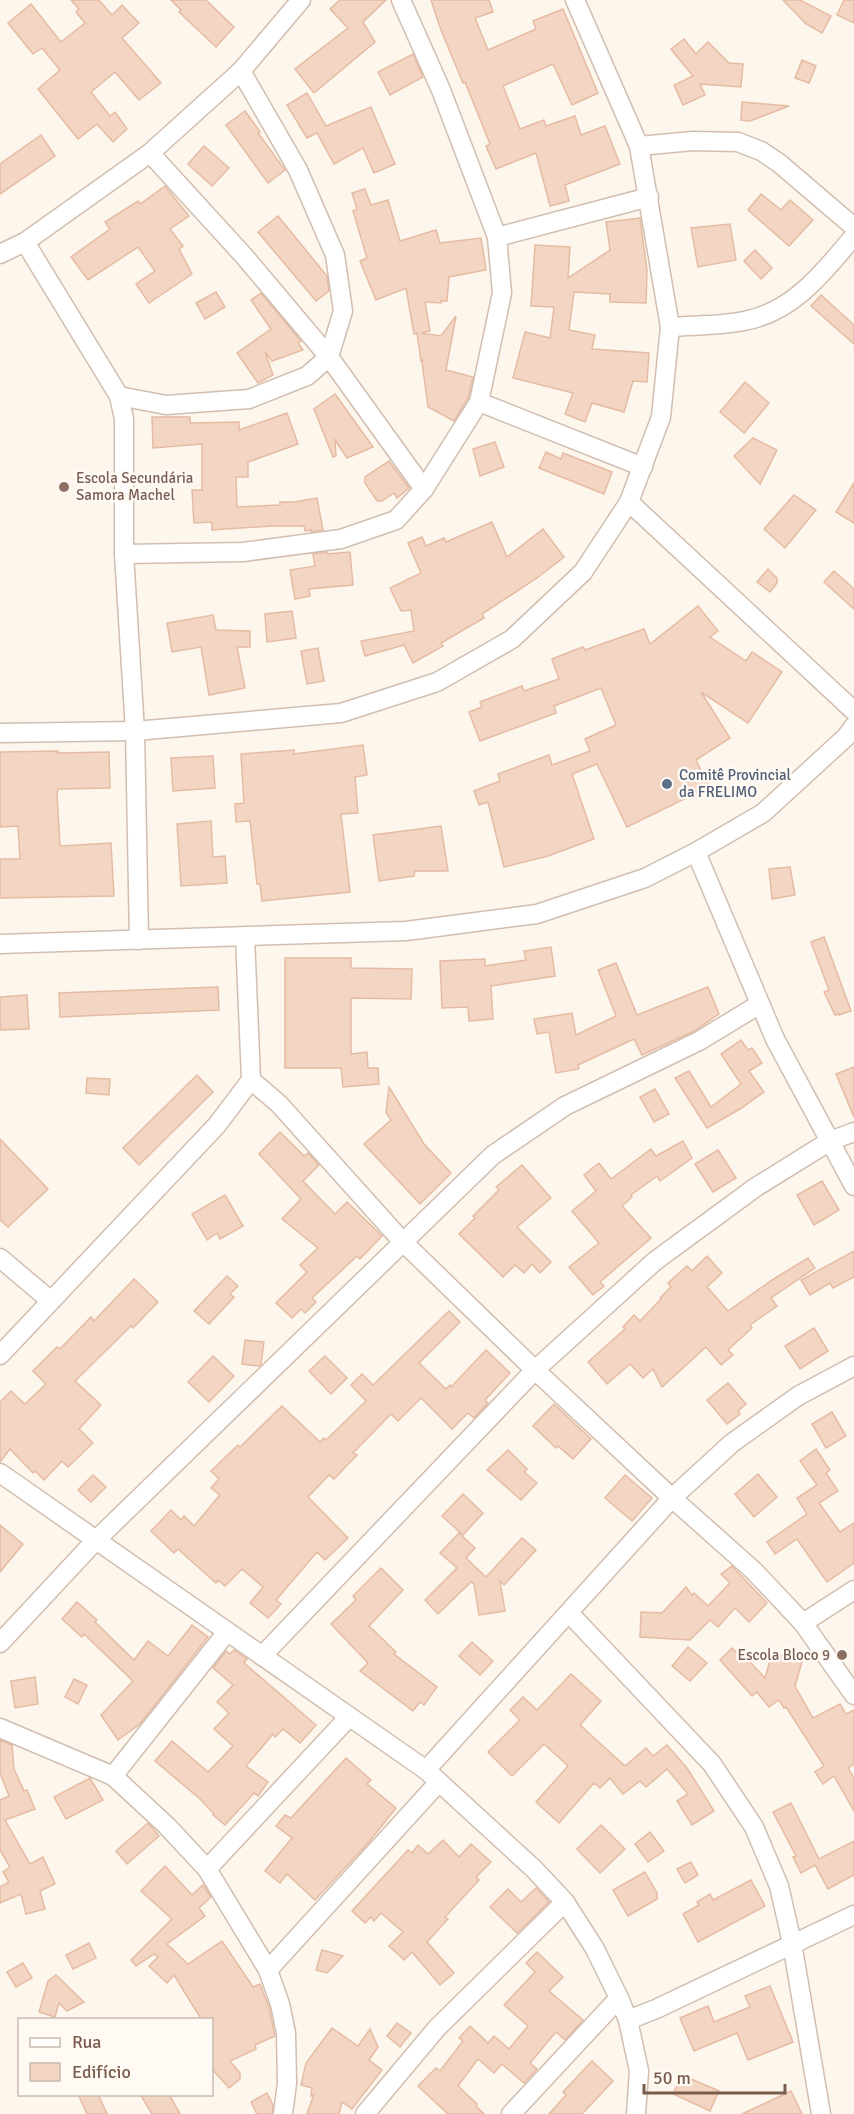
<svg xmlns="http://www.w3.org/2000/svg" width="854" height="2114" font-family="Signika,sans-serif">
<style>
.building{fill:#f3d5c3;stroke:#e6bba3;stroke-width:1.5}
.lines{fill:none;stroke-linecap:round;stroke-linejoin:round}
.minor-casing{stroke:#d1beb0;stroke-width:21}
.minor{stroke:#fff;stroke-width:18}
.education-dot{fill:#8d6e63;stroke:#fffaf3;stroke-width:2}
.service-dot{fill:#5c6f8a;stroke:#fffaf3;stroke-width:2}
.labels{text-anchor:middle;stroke-width:5;stroke-linejoin:round;paint-order:stroke}
.education-label{font-size:15px;fill:#785e54;stroke:#fffaf3;text-anchor:start}
.service-label{font-size:15px;fill:#4e5e75;stroke:#fffaf3;text-anchor:start}
</style>
<rect width="100%" height="100%" fill="#fdf6ec"/>
<!-- building -->
<g class="building">
<polygon points="71,0 99,0 112,15 122,5 139,23 122,38 161,83 139,100 115,72 91,92 110,116 115,112 127,129 113,142 97,124 78,139 38,89 60,70 42,48 33,54 8,23 31,4 61,42 85,23 76,12 79,9"/>
<polygon points="171,0 206,0 234,27 216,47 179,12 181,10"/>
<polygon points="340,0 386,0 363,22 375,42 314,93 295,69 348,28 330,9"/>
<polygon points="431,0 489,0 493,12 475,18 488,50 536,29 533,21 563,9 598,93 572,105 553,64 503,86 520,129 544,120 546,126 575,116 581,135 605,126 620,164 565,185 569,201 550,206 536,153 496,169 486,146 490,144 465,82 463,83 441,30"/>
<polygon points="783,0 800,0 831,16 822,33 806,24"/>
<polygon points="844,0 854,0 854,23 837,15"/>
<polygon points="684,39 696,54 708,42 729,63 743,64 741,87 700,84 705,95 683,105 674,85 693,76 671,49"/>
<polygon points="413,54 423,77 390,95 378,72"/>
<polygon points="802,60 816,66 809,83 795,78"/>
<polygon points="307,93 326,126 371,107 395,164 374,173 363,148 334,164 317,133 307,138 287,105"/>
<polygon points="742,102 789,106 750,121 741,120"/>
<polygon points="245,111 260,132 258,133 285,170 268,183 226,125"/>
<polygon points="41,135 55,156 0,194 0,164"/>
<polygon points="204,146 229,168 212,186 188,164"/>
<polygon points="165,186 189,216 170,229 183,246 179,249 192,274 149,303 136,284 155,271 138,247 88,280 71,257 110,229 105,222 138,201 140,204"/>
<polygon points="365,189 371,205 388,200 400,241 436,230 440,243 481,238 486,270 449,277 447,301 441,301 441,303 425,302 430,331 421,333 441,336 456,316 446,370 473,377 468,398 454,421 428,407 422,362 423,360 421,361 417,333 414,334 406,288 376,300 360,261 367,258 353,211 357,209 352,193"/>
<polygon points="761,194 781,210 790,200 813,220 789,246 748,210"/>
<polygon points="278,216 327,276 329,291 316,301 258,232"/>
<polygon points="640,218 647,270 646,303 610,302 610,294 574,292 569,330 595,335 592,349 649,353 647,382 633,381 624,412 592,403 585,422 565,414 573,393 513,378 525,332 550,338 554,307 531,306 535,245 570,247 568,278 610,250 606,222"/>
<polygon points="730,224 736,260 698,267 691,228"/>
<polygon points="755,250 772,268 761,279 744,261"/>
<polygon points="216,292 225,307 205,319 196,303"/>
<polygon points="261,293 301,341 298,343 303,350 272,361 265,352 273,375 258,383 237,353 271,329 251,300"/>
<polygon points="821,295 854,325 854,344 811,306"/>
<polygon points="745,382 769,403 744,433 720,412"/>
<polygon points="335,394 373,447 347,458 335,440 336,456 333,457 314,409"/>
<polygon points="287,413 298,444 248,462 248,477 236,477 237,507 280,505 280,502 294,502 317,498 323,530 311,532 311,530 305,531 304,526 272,526 212,530 212,522 194,523 192,490 202,490 202,444 153,448 152,417 190,417 190,423 239,422 239,430"/>
<polygon points="753,438 777,450 760,484 734,456"/>
<polygon points="495,442 504,467 480,476 473,449"/>
<polygon points="546,452 561,459 563,453 612,472 604,494 539,468"/>
<polygon points="389,461 409,488 397,498 394,493 382,501 377,501 365,483 365,477"/>
<polygon points="854,483 854,523 836,512"/>
<polygon points="794,495 816,510 785,548 764,529"/>
<polygon points="492,522 507,557 543,529 564,557 537,578 482,614 484,618 441,643 443,646 413,663 404,645 365,656 361,641 414,631 411,610 401,611 390,588 421,573 408,543 422,537 426,546 444,538 446,542"/>
<polygon points="327,552 327,554 350,552 353,585 309,589 310,596 295,599 290,570 315,566 313,554"/>
<polygon points="768,569 777,578 777,583 770,592 757,582"/>
<polygon points="834,571 854,589 854,609 824,582"/>
<polygon points="698,606 718,631 710,637 746,661 752,652 782,672 748,723 701,692 730,738 696,760 709,787 627,827 597,764 572,774 594,839 548,856 504,867 488,802 479,805 474,791 500,781 498,774 549,755 552,765 590,751 585,739 616,725 601,688 554,706 556,713 480,741 469,712 482,707 480,702 522,686 524,691 559,679 552,659 583,647 585,650 644,629 650,644"/>
<polygon points="292,611 296,638 267,642 265,614"/>
<polygon points="213,615 216,630 250,631 250,647 237,647 245,688 209,695 201,647 172,652 167,623"/>
<polygon points="318,648 324,681 307,684 301,651"/>
<polygon points="363,745 367,775 355,777 358,813 341,814 350,892 262,901 260,884 257,884 250,821 236,822 235,804 244,803 241,754 294,750 294,754"/>
<polygon points="58,751 58,753 109,752 110,788 58,789 57,794 60,846 111,843 114,896 0,898 0,859 20,859 18,826 0,827 0,752"/>
<polygon points="213,756 215,788 173,791 171,758"/>
<polygon points="211,821 213,857 225,856 227,883 181,886 177,824"/>
<polygon points="441,826 448,871 415,871 414,876 379,881 373,835"/>
<polygon points="790,867 795,895 772,899 769,869"/>
<polygon points="824,937 851,1011 839,1015 839,1014 835,1015 824,992 829,990 811,942"/>
<polygon points="551,947 555,976 491,986 493,1019 469,1021 468,1007 442,1008 440,961 485,959 485,966 526,960 524,951"/>
<polygon points="285,958 351,958 351,968 412,969 411,999 351,998 351,1054 367,1052 368,1068 378,1068 379,1084 343,1087 341,1068 285,1068"/>
<polygon points="616,963 637,1015 708,987 719,1014 694,1031 642,1055 634,1039 578,1065 579,1069 556,1073 549,1032 537,1034 534,1019 572,1013 576,1035 616,1016 598,970"/>
<polygon points="218,987 219,1010 60,1017 59,993"/>
<polygon points="27,995 29,1029 0,1030 0,997"/>
<polygon points="741,1040 748,1050 752,1048 762,1063 749,1071 764,1092 740,1109 707,1128 675,1078 689,1071 711,1107 741,1084 721,1054"/>
<polygon points="854,1067 854,1117 836,1074"/>
<polygon points="197,1075 213,1092 139,1165 123,1148"/>
<polygon points="87,1078 110,1079 109,1095 86,1093"/>
<polygon points="389,1087 424,1144 451,1173 420,1204 364,1144 391,1120 386,1112"/>
<polygon points="655,1089 669,1114 654,1122 640,1097"/>
<polygon points="280,1132 304,1156 308,1153 319,1165 303,1181 335,1214 347,1202 382,1236 360,1259 357,1256 312,1298 316,1302 305,1313 301,1309 292,1318 276,1303 307,1272 300,1265 318,1248 282,1219 301,1199 259,1154"/>
<polygon points="0,1139 48,1189 8,1227 0,1220"/>
<polygon points="683,1141 692,1158 660,1181 657,1176 631,1195 632,1197 622,1206 651,1238 600,1282 604,1286 593,1295 569,1267 599,1243 572,1211 596,1191 584,1175 599,1163 611,1179 651,1149 656,1156"/>
<polygon points="718,1150 736,1178 713,1192 695,1164"/>
<polygon points="522,1165 551,1198 517,1227 551,1262 540,1273 532,1264 524,1273 515,1265 503,1277 459,1234 475,1218 473,1216 499,1190 496,1187"/>
<polygon points="822,1181 839,1210 814,1225 797,1195"/>
<polygon points="225,1195 243,1226 220,1239 217,1233 207,1240 192,1214"/>
<polygon points="854,1251 854,1277 833,1288 830,1283 810,1295 801,1280"/>
<polygon points="707,1256 722,1273 707,1287 728,1311 772,1280 808,1258 815,1268 771,1298 777,1306 750,1325 752,1328 728,1350 733,1355 721,1365 706,1347 662,1387 653,1369 643,1378 630,1364 607,1384 588,1362 625,1329 623,1327 634,1315 640,1321 661,1299 660,1298 671,1287 668,1283 687,1266 692,1271"/>
<polygon points="227,1276 238,1286 230,1294 234,1297 209,1324 194,1311"/>
<polygon points="134,1279 158,1302 133,1328 131,1326 75,1381 101,1405 79,1429 93,1443 68,1467 62,1461 44,1480 35,1471 33,1473 10,1449 0,1462 0,1402 11,1391 25,1404 46,1384 33,1371 57,1347 60,1349 91,1317 94,1321"/>
<polygon points="449,1311 460,1322 419,1363 446,1389 450,1385 451,1387 486,1350 510,1373 485,1400 488,1403 474,1418 468,1413 452,1429 421,1398 398,1421 391,1414 353,1453 357,1455 334,1479 329,1475 308,1497 348,1538 325,1560 317,1552 276,1600 281,1604 268,1618 250,1603 263,1587 242,1569 225,1586 218,1580 216,1583 178,1549 174,1553 151,1531 171,1510 181,1520 184,1516 194,1526 220,1495 211,1488 219,1479 211,1471 238,1445 240,1447 282,1406 320,1442 324,1438 326,1440 366,1401 351,1385 362,1374 373,1385"/>
<polygon points="814,1328 828,1351 800,1369 785,1346"/>
<polygon points="245,1340 264,1342 261,1364 259,1366 242,1364"/>
<polygon points="213,1356 234,1376 209,1402 188,1382"/>
<polygon points="325,1356 347,1378 331,1394 309,1371"/>
<polygon points="728,1383 746,1404 738,1411 740,1414 727,1424 707,1400"/>
<polygon points="554,1404 591,1439 573,1459 558,1446 556,1448 533,1426"/>
<polygon points="832,1412 846,1436 826,1448 812,1424"/>
<polygon points="816,1449 830,1470 826,1473 838,1491 819,1503 840,1532 854,1523 854,1563 827,1582 797,1539 775,1554 767,1542 807,1514 797,1498 817,1485 800,1461"/>
<polygon points="508,1450 527,1469 524,1472 537,1483 521,1500 487,1470"/>
<polygon points="758,1474 777,1497 754,1517 735,1494"/>
<polygon points="93,1475 106,1487 91,1502 78,1490"/>
<polygon points="625,1475 652,1498 632,1521 605,1498"/>
<polygon points="463,1494 483,1513 463,1535 442,1516"/>
<polygon points="0,1525 23,1544 0,1572"/>
<polygon points="459,1533 475,1548 466,1558 486,1577 522,1538 536,1550 504,1585 500,1581 505,1611 479,1615 474,1584 471,1582 438,1614 425,1600 457,1568 440,1553"/>
<polygon points="732,1566 767,1603 749,1622 735,1608 718,1627 710,1620 690,1640 640,1637 641,1612 662,1613 686,1587 692,1595 694,1593 708,1606 730,1583 721,1574"/>
<polygon points="381,1568 403,1590 369,1626 396,1652 394,1654 437,1687 424,1705 420,1702 413,1711 360,1671 368,1663 331,1624 356,1600 353,1596"/>
<polygon points="77,1602 97,1620 95,1622 134,1660 148,1641 168,1656 192,1625 208,1637 140,1724 118,1740 101,1715 133,1681 84,1634 82,1637 62,1619"/>
<polygon points="472,1642 493,1661 480,1675 459,1656"/>
<polygon points="688,1647 707,1663 690,1681 672,1666"/>
<polygon points="732,1648 747,1663 749,1661 765,1678 772,1653 802,1662 795,1686 813,1718 840,1704 846,1714 854,1710 854,1764 848,1768 854,1778 854,1811 834,1776 823,1784 815,1772 824,1766 786,1707 784,1708 779,1700 769,1707 757,1692 752,1696 720,1660"/>
<polygon points="234,1650 247,1659 244,1663 316,1725 300,1743 283,1729 275,1737 273,1734 246,1766 268,1782 258,1796 254,1793 225,1825 213,1815 214,1814 200,1799 155,1761 172,1741 208,1772 233,1746 214,1729 229,1713 217,1702 233,1685 213,1668 226,1651 230,1654"/>
<polygon points="571,1674 601,1701 580,1725 625,1766 646,1748 653,1756 667,1745 687,1768 714,1811 692,1825 677,1801 688,1794 667,1769 646,1787 640,1781 623,1794 610,1778 600,1788 594,1783 559,1823 536,1802 568,1766 544,1744 512,1776 488,1752 520,1720 510,1710 523,1697 537,1710"/>
<polygon points="35,1677 38,1704 15,1708 11,1681"/>
<polygon points="74,1679 87,1685 78,1704 65,1697"/>
<polygon points="0,1740 12,1745 14,1769 24,1791 27,1790 35,1809 5,1820 30,1864 43,1857 55,1884 40,1891 45,1909 26,1914 21,1894 0,1903 0,1887 9,1882 3,1872 10,1867 0,1850 0,1800 9,1796 0,1773"/>
<polygon points="346,1758 371,1780 367,1784 396,1808 368,1843 315,1900 287,1874 280,1883 265,1871 292,1838 276,1826 285,1815 291,1818"/>
<polygon points="90,1778 103,1800 66,1819 54,1797"/>
<polygon points="791,1803 819,1859 854,1841 854,1875 828,1889 815,1865 801,1873 793,1857 796,1856 773,1812"/>
<polygon points="148,1823 159,1836 127,1864 116,1851"/>
<polygon points="601,1825 625,1849 600,1873 577,1849"/>
<polygon points="650,1832 664,1851 648,1862 635,1844"/>
<polygon points="443,1840 459,1857 471,1844 491,1862 476,1877 479,1880 445,1917 448,1919 427,1942 454,1973 440,1985 412,1952 404,1960 389,1946 403,1932 381,1913 374,1921 371,1917 365,1923 352,1911 408,1850 412,1853 418,1845 428,1854"/>
<polygon points="691,1862 698,1875 685,1883 677,1869"/>
<polygon points="165,1866 192,1895 203,1885 211,1897 199,1908 205,1916 167,1944 188,1964 222,1941 253,1987 260,1984 269,2007 275,2036 255,2045 256,2049 230,2061 240,2073 240,2079 229,2088 212,2069 212,2019 201,2019 174,1975 167,1983 149,1966 158,1957 154,1954 136,1966 131,1960 172,1919 141,1891"/>
<polygon points="645,1872 657,1893 657,1899 628,1916 613,1890"/>
<polygon points="751,1880 765,1906 698,1942 683,1914 699,1905 697,1902 710,1894 713,1900"/>
<polygon points="536,1888 549,1902 517,1933 490,1907 508,1889 521,1902"/>
<polygon points="89,1943 96,1958 73,1969 66,1955"/>
<polygon points="322,1950 343,1956 327,1973 316,1970"/>
<polygon points="537,1952 563,1977 549,1991 583,2020 565,2040 556,2032 530,2063 537,2069 524,2083 502,2064 494,2073 478,2059 458,2086 477,2104 476,2106 484,2114 448,2114 418,2086 436,2068 440,2071 463,2041 459,2038 470,2026 488,2043 494,2036 509,2049 528,2026 504,2005 535,1972 526,1963"/>
<polygon points="23,1963 32,1978 16,1987 7,1972"/>
<polygon points="56,1975 84,2002 67,2011 59,2003 55,2017 39,2012 48,1981"/>
<polygon points="770,1986 793,2042 748,2060 737,2033 694,2051 680,2018 708,2006 714,2022 750,2007 745,1996"/>
<polygon points="397,2023 411,2033 400,2047 387,2036"/>
<polygon points="332,2028 358,2046 370,2029 378,2047 369,2060 382,2070 352,2109 342,2102 339,2114 307,2114 314,2094 311,2096 312,2088 301,2085 306,2063"/>
<polygon points="592,2061 613,2081 582,2114 549,2114 566,2095 563,2092"/>
<polygon points="682,2075 719,2091 710,2111 673,2094"/>
<polygon points="791,2091 802,2114 742,2114"/>
<polygon points="267,2093 273,2105 272,2114 257,2114 251,2102"/>
<polygon points="78,2094 98,2094 107,2114 87,2114"/>
<polygon points="140,2094 169,2094 180,2114 152,2114"/>
</g>
<g class="lines">
<!-- minor casing -->
<g class="minor-casing">
<g id="minor">
<polyline points="639,146 693,141 738,142 761,151 779,163 854,227"/>
<polyline points="150,153 244,256 329,357 424,489"/>
<polyline points="497,237 649,197"/>
<polyline points="25,242 119,396 124,419 124,554 135,731 139,940"/>
<polyline points="0,254 25,242 150,153 241,71 301,0"/>
<path d="M 670,327 C 694,325 720,326 744,321 C 793,312 823,273 854,236"/>
<polyline points="119,396 166,405 249,399 307,376 329,357 343,311 335,255 298,170 241,71"/>
<polyline points="479,402 643,467"/>
<polyline points="629,502 854,711"/>
<polyline points="124,554 243,552 341,539 396,520 424,489 479,402 502,293 497,237 441,90 401,0"/>
<polyline points="0,733 135,731 341,713 437,682 512,639 583,572 629,502 661,417 670,327 639,146 575,0"/>
<polyline points="696,852 775,1039 854,1186"/>
<polyline points="0,944 406,931 537,914 645,878 696,852 763,813 846,737 854,726"/>
<polyline points="251,1080 279,1104 402,1241 535,1370 672,1498 754,1571 803,1623 854,1695"/>
<polyline points="0,1258 51,1301"/>
<polyline points="0,1355 217,1125 251,1080 245,936"/>
<polyline points="0,1473 426,1770 534,1869 565,1902 595,1949 619,1998 628,2020 639,2071 636,2114"/>
<polyline points="569,1613 712,1764 754,1827 779,1886 792,1943 821,2114"/>
<polyline points="803,1623 854,1590"/>
<polyline points="0,1643 96,1540 493,1155 565,1106 699,1041 760,1004"/>
<polyline points="262,1656 535,1370 655,1261 756,1187 830,1141 854,1132"/>
<polyline points="0,1728 113,1776 167,1826 207,1869 268,1970 280,2004 286,2033 287,2083 283,2114"/>
<polyline points="426,1770 672,1498 732,1443 798,1396 854,1366"/>
<polyline points="113,1776 227,1632"/>
<polyline points="207,1869 349,1717"/>
<polyline points="268,1970 439,1782"/>
<polyline points="628,2020 656,2009 854,1915"/>
<polyline points="365,2114 437,2028 565,1902"/>
<polyline points="511,2114 619,1998"/>
</g>
</g>
<!-- minor -->
<use href="#minor" class="minor"/>
</g>
<!-- markers -->
<g class="education-dot">
<circle cx="64" cy="487" r="6"/>
<circle cx="842" cy="1655" r="6"/>
</g>
<circle class="service-dot" cx="667" cy="784" r="6"/>
<g class="labels">
<!-- education labels -->
<g class="education-label">
<text x="76" y="483">Escola Secundária<tspan x="76" dy="17">Samora Machel</tspan></text>
<text x="830" y="1660" text-anchor="end">Escola Bloco 9</text>
</g>
<!-- service labels -->
<g class="service-label">
<text x="679" y="780">Comitê Provincial<tspan x="679" dy="17">da FRELIMO</tspan></text>
</g>
</g>
<!-- legend -->
<rect x="18" y="2018" width="195" height="78" fill="#fffaf3" stroke="#cabbb1" stroke-width="1.5"/>
<rect x="30" y="2038" width="30" height="9" fill="#ffffff" stroke="#cabbb1" stroke-width="1.5"/>
<text x="72" y="2048" font-size="18" fill="#7a5c4d">Rua</text>
<rect x="30" y="2063" width="30" height="18" fill="#f3d5c3" stroke="#cabbb1" stroke-width="1.5"/>
<text x="72" y="2078" font-size="18" fill="#7a5c4d">Edifício</text>
<!-- scale -->
<path d="M644 2084v9h141v-9" fill="none" stroke="#7a5c4d" stroke-width="3"/>
<text x="653" y="2084" font-size="18" fill="#7a5c4d" stroke="#fffaf3" stroke-width="4.5" paint-order="stroke">50 m</text>
</svg>
